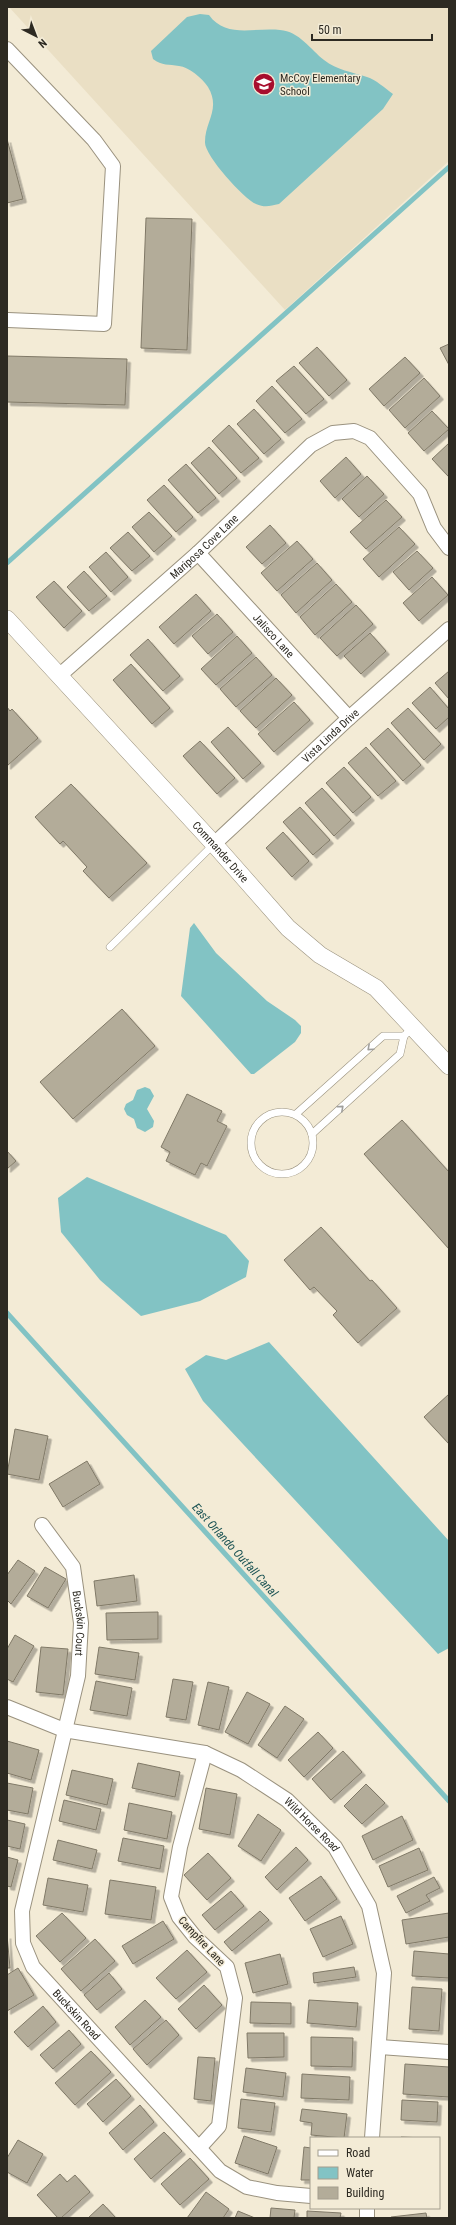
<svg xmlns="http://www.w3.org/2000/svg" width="456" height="2225" font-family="'Roboto Condensed',sans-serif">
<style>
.built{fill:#eadfc4}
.water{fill:#82c3c4}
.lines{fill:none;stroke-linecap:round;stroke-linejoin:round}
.stream{stroke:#82c3c4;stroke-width:5}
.building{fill:#b3ac99;stroke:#807967;filter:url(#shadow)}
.service-casing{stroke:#9a927f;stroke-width:8}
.minor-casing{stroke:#9a927f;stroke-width:16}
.tertiary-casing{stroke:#9a927f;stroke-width:18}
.service{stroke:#fff;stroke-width:7}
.minor{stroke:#fff;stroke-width:14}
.tertiary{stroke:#fff;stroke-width:17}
.oneway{stroke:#a09f9c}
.labels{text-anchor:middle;stroke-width:3;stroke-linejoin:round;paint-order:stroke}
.poi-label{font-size:11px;fill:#2d2a22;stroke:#f3ebd6;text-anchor:start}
.street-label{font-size:11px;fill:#2d2a22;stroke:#f3ebd6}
.water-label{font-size:12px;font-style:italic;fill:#1b5354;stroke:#f3ebd6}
</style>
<defs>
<filter id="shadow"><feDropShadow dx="3.5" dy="3.5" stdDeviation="0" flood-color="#0004"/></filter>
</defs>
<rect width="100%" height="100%" fill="#f3ebd6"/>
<!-- built -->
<polygon class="built" points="9,7 449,7 449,161 285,310"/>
<!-- water -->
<g class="water">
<path d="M 200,14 L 209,15 C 226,39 255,27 280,30 C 299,31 311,50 324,60 C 337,70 352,72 367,77 C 376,80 385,88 393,94 L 383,109 L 279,204 C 270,206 265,208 256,204 C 244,199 204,155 205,142 C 205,121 221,109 208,87 C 202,78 189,67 179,66 C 169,64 162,66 153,59 L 151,51 L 187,17 Z"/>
<polygon points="194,923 216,953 267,1001 295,1020 301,1026 301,1033 295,1042 254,1074 251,1074 181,996 190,928"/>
<polygon points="145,1087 150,1089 154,1096 147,1109 154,1121 153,1127 145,1132 137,1128 134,1119 127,1115 124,1109 126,1104 133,1100 137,1090"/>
<polygon points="87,1177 226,1235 249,1261 246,1277 200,1301 141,1316 100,1280 61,1232 58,1198"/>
<polygon points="269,1342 449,1541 449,1648 438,1654 203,1401 185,1369 206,1355 226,1360"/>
</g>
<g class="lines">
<!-- stream -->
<g class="stream">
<polyline points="7,563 449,167"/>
<polyline points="7,1313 449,1801"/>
</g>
</g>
<!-- building -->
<g class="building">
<polygon points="7,139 23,199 7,203"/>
<polygon points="146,218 192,219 187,350 141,348"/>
<polygon points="449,344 449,365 440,348"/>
<polygon points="317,347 347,380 329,396 299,363"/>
<polygon points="7,356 127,359 125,405 7,402"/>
<polygon points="405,357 420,373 384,406 369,389"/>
<polygon points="294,366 324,399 306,414 276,381"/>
<polygon points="424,378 440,396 405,428 389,410"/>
<polygon points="272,386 302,419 285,433 256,401"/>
<polygon points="254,409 281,439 264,454 237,424"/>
<polygon points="432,411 449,429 424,451 408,433"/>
<polygon points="229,425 259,458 241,473 212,441"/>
<polygon points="449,443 449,474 448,476 432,459"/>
<polygon points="209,447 237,478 219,494 191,463"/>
<polygon points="346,457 361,474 335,498 320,481"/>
<polygon points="186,464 216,498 198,513 168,480"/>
<polygon points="367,476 384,494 359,517 342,499"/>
<polygon points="164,485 193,517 176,532 147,500"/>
<polygon points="386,500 402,517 366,549 350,532"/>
<polygon points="149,512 172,536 154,552 132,527"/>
<polygon points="270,525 286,543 262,564 246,547"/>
<polygon points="399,527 415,544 379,577 363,559"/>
<polygon points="128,532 150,556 132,571 110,548"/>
<polygon points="297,541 313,559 277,591 261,573"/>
<polygon points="417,551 433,568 409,590 393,572"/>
<polygon points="106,552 128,577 111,592 89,567"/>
<polygon points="317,563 332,580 296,613 281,595"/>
<polygon points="84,571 107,596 89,611 67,587"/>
<polygon points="432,577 448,595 419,621 403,603"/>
<polygon points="54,581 82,611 64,628 36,597"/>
<polygon points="336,584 352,602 315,635 300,617"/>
<polygon points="196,594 211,611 174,644 159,627"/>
<polygon points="356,605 373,624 337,656 320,638"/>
<polygon points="217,614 233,632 208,654 192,636"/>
<polygon points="370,633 386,651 361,674 344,656"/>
<polygon points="237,636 252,653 216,685 201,669"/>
<polygon points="148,639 180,676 163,691 130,655"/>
<polygon points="256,657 272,675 236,707 220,689"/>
<polygon points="131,664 170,708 152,724 113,680"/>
<polygon points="449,671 449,699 435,683"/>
<polygon points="276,678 292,695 256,728 240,711"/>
<polygon points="430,687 449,709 449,717 436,729 412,703"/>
<polygon points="294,702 310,720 274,752 258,734"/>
<polygon points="7,707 10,711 12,709 38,738 7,766"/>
<polygon points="408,708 441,744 424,760 391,723"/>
<polygon points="228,727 261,763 243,779 211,742"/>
<polygon points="388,728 421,765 403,781 370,744"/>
<polygon points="200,741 235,778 217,794 183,756"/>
<polygon points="366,747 396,781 378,796 348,763"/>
<polygon points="344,767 371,797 353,813 326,783"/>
<polygon points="71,784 147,863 109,898 83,871 87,867 63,841 60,844 35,817"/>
<polygon points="322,788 351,820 334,836 305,803"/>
<polygon points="300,807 330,840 313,855 283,822"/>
<polygon points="283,832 309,861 292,877 266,848"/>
<polygon points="122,1009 155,1046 73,1119 40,1082"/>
<polygon points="187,1094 222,1111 217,1121 227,1126 207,1166 201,1163 195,1175 166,1161 170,1152 161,1147"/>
<polygon points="402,1120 449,1172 449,1249 364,1154"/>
<polygon points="7,1151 16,1161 7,1169"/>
<polygon points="321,1227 370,1281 372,1280 397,1308 358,1343 333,1315 337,1311 314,1287 310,1290 284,1260"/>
<polygon points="449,1394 449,1444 424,1417"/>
<polygon points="15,1429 48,1436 39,1480 7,1474"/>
<polygon points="87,1461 100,1484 63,1507 49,1484"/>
<polygon points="18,1560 35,1571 11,1604 7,1600 7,1575"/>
<polygon points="45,1567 66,1579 48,1608 27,1596"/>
<polygon points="134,1575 137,1601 97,1606 94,1581"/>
<polygon points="158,1612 158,1639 107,1640 106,1613"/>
<polygon points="15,1635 34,1646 13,1682 7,1679 7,1649"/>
<polygon points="41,1647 68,1649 63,1695 36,1692"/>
<polygon points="99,1647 139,1653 135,1680 95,1674"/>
<polygon points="173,1679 193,1682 186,1720 166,1717"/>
<polygon points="96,1681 132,1688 127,1716 90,1710"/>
<polygon points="208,1682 229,1687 219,1730 198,1725"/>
<polygon points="247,1692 270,1704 248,1744 225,1732"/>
<polygon points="285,1706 304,1719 277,1758 258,1745"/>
<polygon points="318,1732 333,1748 304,1777 288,1760"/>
<polygon points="7,1741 39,1750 31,1780 7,1773"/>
<polygon points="343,1751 362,1772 331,1800 312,1779"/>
<polygon points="138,1763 180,1772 175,1797 132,1788"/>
<polygon points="72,1770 113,1779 107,1805 66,1795"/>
<polygon points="7,1783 33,1788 28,1814 7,1810"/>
<polygon points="366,1784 385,1803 362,1824 344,1806"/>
<polygon points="206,1788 237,1794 230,1835 199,1829"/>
<polygon points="64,1800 101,1809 96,1830 59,1821"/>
<polygon points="129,1803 172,1812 167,1839 124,1830"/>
<polygon points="258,1814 281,1830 261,1861 238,1846"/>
<polygon points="402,1816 413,1840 373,1860 362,1836"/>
<polygon points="7,1820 25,1824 20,1849 7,1846"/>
<polygon points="123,1838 164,1846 160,1869 118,1861"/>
<polygon points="58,1840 97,1850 92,1869 53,1860"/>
<polygon points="296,1847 308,1860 277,1890 265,1877"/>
<polygon points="419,1848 428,1870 388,1887 379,1866"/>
<polygon points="208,1853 231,1878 207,1900 184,1875"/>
<polygon points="7,1857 18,1860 11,1887 7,1886"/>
<polygon points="321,1876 337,1899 305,1921 289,1898"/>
<polygon points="434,1877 440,1888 426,1895 430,1901 406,1913 397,1896"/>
<polygon points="48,1878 88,1885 83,1912 43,1905"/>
<polygon points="110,1880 156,1887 151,1920 105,1914"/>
<polygon points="231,1891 244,1906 215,1930 202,1915"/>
<polygon points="260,1911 269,1920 232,1951 224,1942"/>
<polygon points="62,1913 86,1938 60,1962 36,1936"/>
<polygon points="449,1913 449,1937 406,1944 402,1920"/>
<polygon points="341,1916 353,1944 323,1957 310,1929"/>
<polygon points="163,1921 174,1939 133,1964 122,1946"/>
<polygon points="7,1935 10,1968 7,1968"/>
<polygon points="95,1939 115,1961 81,1991 61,1969"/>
<polygon points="187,1950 207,1972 176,1999 156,1978"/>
<polygon points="414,1951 449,1954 449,1978 412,1976"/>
<polygon points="280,1954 288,1984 253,1993 245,1963"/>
<polygon points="354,1967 356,1977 314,1983 313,1973"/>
<polygon points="18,1968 34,1995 7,2011 7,1975"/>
<polygon points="109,1973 122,1989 97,2010 84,1995"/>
<polygon points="204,1985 222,2005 196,2029 178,2009"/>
<polygon points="412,1987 442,1989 439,2031 409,2029"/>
<polygon points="145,2000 161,2017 130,2045 115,2027"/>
<polygon points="309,2000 358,2003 356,2027 307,2023"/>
<polygon points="251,2002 291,2003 291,2024 250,2023"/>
<polygon points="43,2006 56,2022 28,2047 14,2032"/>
<polygon points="166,2020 179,2035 147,2065 133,2049"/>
<polygon points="69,2030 81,2044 53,2069 40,2055"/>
<polygon points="247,2033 284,2033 284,2057 248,2058"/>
<polygon points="311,2037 353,2038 352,2067 311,2066"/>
<polygon points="91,2051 111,2072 75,2105 55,2083"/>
<polygon points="198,2057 215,2058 211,2101 194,2099"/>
<polygon points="405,2064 449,2067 449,2097 403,2094"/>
<polygon points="246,2068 286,2073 283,2097 243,2092"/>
<polygon points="302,2074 350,2077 349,2100 301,2098"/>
<polygon points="116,2079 131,2096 103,2122 87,2104"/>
<polygon points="241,2099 275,2103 271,2132 238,2128"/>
<polygon points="402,2100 438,2102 437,2122 401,2120"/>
<polygon points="140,2105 154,2122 123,2150 109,2133"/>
<polygon points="302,2109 347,2114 344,2138 311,2135 312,2123 300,2121"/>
<polygon points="164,2132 182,2151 151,2179 134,2159"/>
<polygon points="244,2136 277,2147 268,2174 235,2163"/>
<polygon points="401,2137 425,2138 401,2138"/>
<polygon points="18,2140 43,2154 27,2183 7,2172 7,2158"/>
<polygon points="304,2147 311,2148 311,2180 301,2180"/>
<polygon points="190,2158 209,2179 180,2205 161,2184"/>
<polygon points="60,2174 67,2182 75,2175 90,2192 61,2218 58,2218 37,2195"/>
<polygon points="206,2192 229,2209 223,2218 187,2218"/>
<polygon points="103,2204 116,2218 88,2218"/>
<polygon points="271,2208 295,2210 294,2218 270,2218"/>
<polygon points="238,2211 255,2218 235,2218"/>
<polygon points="307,2211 341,2213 340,2218 307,2218"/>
<polygon points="426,2213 427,2218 391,2218 391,2217"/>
</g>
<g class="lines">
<!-- service casing -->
<g class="service-casing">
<g id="service">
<polyline points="110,947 214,844"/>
<circle cx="282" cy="1143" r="31"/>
<polyline points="296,1114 383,1036 404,1036"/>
<polyline points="312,1134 400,1054 404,1036 413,1027"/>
</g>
</g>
<!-- minor casing -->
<g class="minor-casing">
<g id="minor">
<polyline points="7,49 94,140 113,166 104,324 8,320"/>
<path id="s1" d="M 198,553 L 349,718"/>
<path id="s2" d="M 60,675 L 198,553 L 311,445 L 333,433 L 354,431 L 370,438 L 420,494 L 434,528 L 449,548"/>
<path id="s3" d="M 214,844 L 349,718 L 449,629"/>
<path id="s4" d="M 42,1525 L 73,1567 L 81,1623 L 78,1676 L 22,1911 L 23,1943 L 33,1967 L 220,2171 L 247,2187 L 277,2193 L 311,2196"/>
<path id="s5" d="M 7,1707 L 64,1730 L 205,1753 L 241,1770 L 287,1800 L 335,1847 L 369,1906 L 384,1973 L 372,2138"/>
<polyline points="380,2047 449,2052"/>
<polyline points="199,2148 219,2126 235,1998 227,1967 195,1937 179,1917 171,1897 180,1847 205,1753"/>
<polyline points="367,2218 367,2208"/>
</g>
</g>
<!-- tertiary casing -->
<g class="tertiary-casing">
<g id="tertiary">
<path id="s6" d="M 7,619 L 214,844 L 288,928 L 320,955 L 376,988 L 449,1066"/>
</g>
</g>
<!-- service -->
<use href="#service" class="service"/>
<!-- minor -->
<use href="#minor" class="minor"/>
<!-- tertiary -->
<use href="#tertiary" class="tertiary"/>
</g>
<!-- one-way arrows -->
<defs><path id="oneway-chevron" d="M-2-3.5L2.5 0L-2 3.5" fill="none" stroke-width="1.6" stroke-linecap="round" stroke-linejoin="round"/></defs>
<g class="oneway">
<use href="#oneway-chevron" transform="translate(370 1048) rotate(138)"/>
<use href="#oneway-chevron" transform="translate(341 1108) rotate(-42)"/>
</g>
<!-- icons -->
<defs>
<g id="school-disc" transform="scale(1.15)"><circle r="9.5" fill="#a70e2e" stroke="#f3ebd6"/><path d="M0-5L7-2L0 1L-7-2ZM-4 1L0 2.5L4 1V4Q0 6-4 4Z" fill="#fff"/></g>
</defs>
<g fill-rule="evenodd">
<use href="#school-disc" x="264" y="84"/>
</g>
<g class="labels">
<!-- poi labels -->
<g class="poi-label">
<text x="280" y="82">McCoy Elementary<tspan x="280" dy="13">School</tspan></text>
</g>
<!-- street labels -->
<g class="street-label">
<text dy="4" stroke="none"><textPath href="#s2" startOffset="193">Mariposa Cove Lane</textPath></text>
<text dy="4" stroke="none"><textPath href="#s1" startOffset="112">Jalisco Lane</textPath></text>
<text dy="4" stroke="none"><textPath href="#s3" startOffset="159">Vista Linda Drive</textPath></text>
<text dy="4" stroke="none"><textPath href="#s6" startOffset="316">Commander Drive</textPath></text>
<text dy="4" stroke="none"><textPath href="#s4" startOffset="109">Buckskin Court</textPath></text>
<text dy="4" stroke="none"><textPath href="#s5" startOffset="334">Wild Horse Road</textPath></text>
<text transform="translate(202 1941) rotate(47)" y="4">Campfire Lane</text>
<text dy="4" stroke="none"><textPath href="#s4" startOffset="526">Buckskin Road</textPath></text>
</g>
<!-- water labels -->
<g class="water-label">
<text transform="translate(235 1550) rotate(48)" y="4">East Orlando Outfall Canal</text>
</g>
</g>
<!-- border -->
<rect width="456" height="2225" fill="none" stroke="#2d2a22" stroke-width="16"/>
<!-- legend -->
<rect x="310" y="2137" width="130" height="72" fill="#f3ebd6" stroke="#a49e8e"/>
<rect x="318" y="2150" width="20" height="6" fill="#ffffff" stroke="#a49e8e"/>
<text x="346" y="2157" font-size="12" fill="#2d2a22">Road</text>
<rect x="318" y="2167" width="20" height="12" fill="#82c3c4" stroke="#a49e8e"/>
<text x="346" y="2177" font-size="12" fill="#2d2a22">Water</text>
<rect x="318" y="2187" width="20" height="12" fill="#b3ac99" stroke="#a49e8e"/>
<text x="346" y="2197" font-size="12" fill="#2d2a22">Building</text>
<!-- north arrow -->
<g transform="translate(36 36) rotate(138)" stroke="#f3ebd6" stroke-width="3" paint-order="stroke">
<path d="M0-3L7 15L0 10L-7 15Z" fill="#2d2a22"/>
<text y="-6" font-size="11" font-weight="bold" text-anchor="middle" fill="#2d2a22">N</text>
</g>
<!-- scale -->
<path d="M312 34v6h120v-6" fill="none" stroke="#2d2a22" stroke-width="2"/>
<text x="318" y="34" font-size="12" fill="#2d2a22" stroke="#f3ebd6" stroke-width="3" paint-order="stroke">50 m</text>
</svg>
